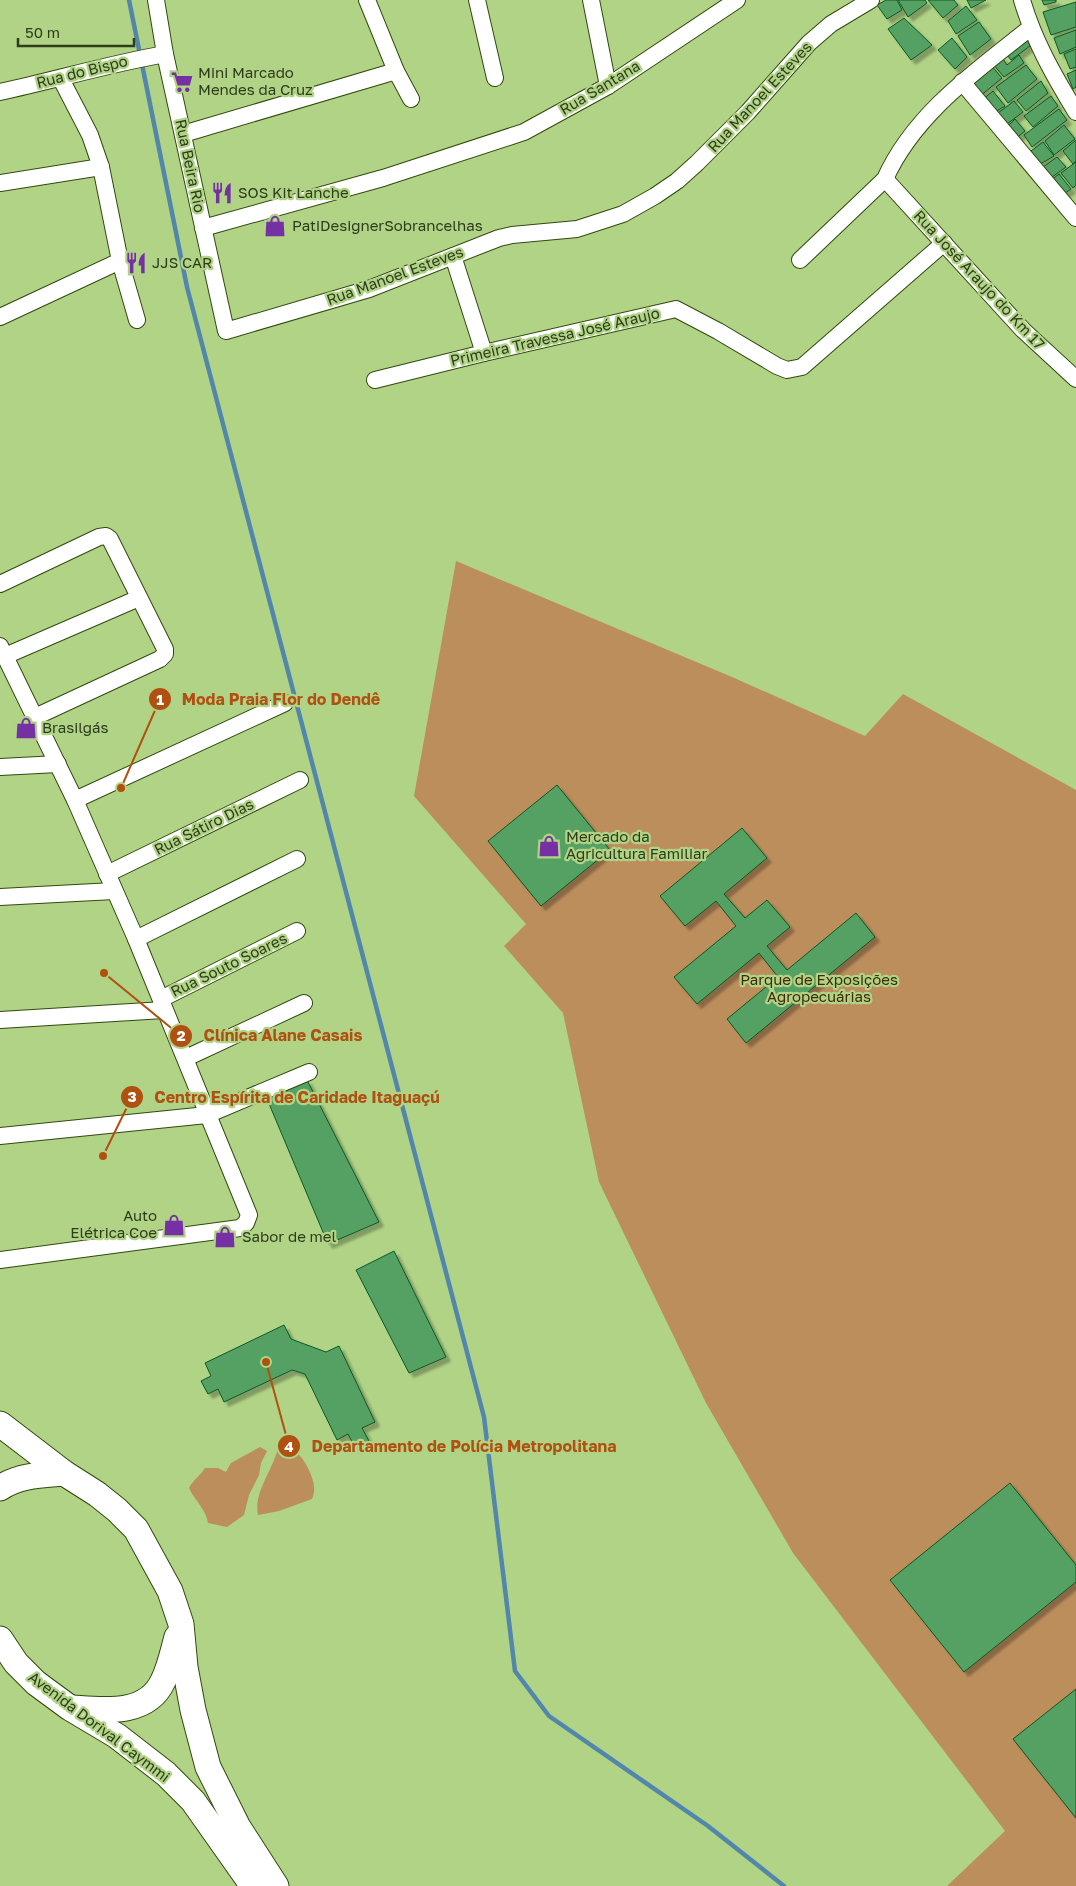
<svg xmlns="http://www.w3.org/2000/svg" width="1076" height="1886" font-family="'Golos Text',sans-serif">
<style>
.green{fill:#bc8e5c}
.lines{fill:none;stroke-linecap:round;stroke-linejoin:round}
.stream{stroke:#5287ab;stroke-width:4.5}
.building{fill:#55a163;stroke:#0d5824;filter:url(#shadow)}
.minor-casing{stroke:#32490e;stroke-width:18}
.primary-casing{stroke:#32490e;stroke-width:27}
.minor{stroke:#fff;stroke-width:16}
.primary{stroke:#fff;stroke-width:25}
.labels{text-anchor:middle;stroke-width:4.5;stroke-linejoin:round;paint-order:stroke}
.street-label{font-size:15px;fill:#2e3c1c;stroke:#b0d386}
.poi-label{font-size:15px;fill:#2e3c1c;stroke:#b0d386;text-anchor:start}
.park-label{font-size:15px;fill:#422907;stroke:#b0d386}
.leader{fill:none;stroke:#b05011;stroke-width:2}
.callout-dot{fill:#b05011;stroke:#b0d386;stroke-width:2}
.mark-label{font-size:15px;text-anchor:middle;font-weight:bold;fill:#fff}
.callout-label{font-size:16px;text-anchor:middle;font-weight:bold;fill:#b05011;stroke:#b0d386;stroke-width:4.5;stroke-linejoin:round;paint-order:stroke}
</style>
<defs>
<filter id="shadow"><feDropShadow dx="4.5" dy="4.5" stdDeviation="1" flood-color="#0004"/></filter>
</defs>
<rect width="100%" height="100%" fill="#b0d386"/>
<!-- green -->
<g class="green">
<polygon points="456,561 732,677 865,736 903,694 1076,790 1076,1886 947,1886 1005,1831 793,1553 706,1403 599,1182 563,1013 504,946 526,924 414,796"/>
<path d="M 286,1446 C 300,1448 316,1478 314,1491 C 314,1494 313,1496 312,1499 L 279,1511 L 258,1515 C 253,1492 274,1469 278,1447 Z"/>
<path d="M 260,1447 L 267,1451 L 261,1463 L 259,1475 L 249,1495 L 244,1515 L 227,1527 L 208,1523 C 206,1509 195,1501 189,1488 C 193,1480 200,1476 205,1468 L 218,1468 L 226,1472 L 231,1463 Z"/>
</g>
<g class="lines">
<!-- stream -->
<polyline class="stream" points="129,0 187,287 484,1417 515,1671 549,1716 708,1826 784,1886"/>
</g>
<!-- building -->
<g class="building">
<polygon points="886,0 897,0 902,10 887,19 877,5"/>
<polygon points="898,0 925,0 927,3 908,17"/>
<polygon points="928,0 954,0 958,5 943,18"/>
<polygon points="967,0 986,0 971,8"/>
<polygon points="1042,0 1056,0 1056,2 1044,5"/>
<polygon points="1076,2 1076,27 1051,35 1043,12"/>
<polygon points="966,6 977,20 956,34 948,21"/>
<polygon points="904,18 932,45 911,60 888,29"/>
<polygon points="979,22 991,39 970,55 958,36"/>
<polygon points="1076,30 1076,47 1060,54 1054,38"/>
<polygon points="1026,36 1030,46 1011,60 1005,52"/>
<polygon points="952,38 967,57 955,69 938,50"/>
<polygon points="1076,49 1076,67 1070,69 1064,54"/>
<polygon points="1019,55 1024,63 1004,77 992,63 1001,56 1007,65"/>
<polygon points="990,64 1002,78 979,97 966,83"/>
<polygon points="1026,65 1037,79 1008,103 996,87"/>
<polygon points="1076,70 1076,87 1073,89 1067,74"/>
<polygon points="1041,81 1048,93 1026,111 1017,100"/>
<polygon points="993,91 1005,106 992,114 981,101"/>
<polygon points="1051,96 1058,106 1033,127 1024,116"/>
<polygon points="1014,101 1023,112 1003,127 994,116"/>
<polygon points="1059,109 1067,120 1032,147 1024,135"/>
<polygon points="1015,119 1025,131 1014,140 1005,129"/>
<polygon points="1064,125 1075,139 1054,155 1045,141"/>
<polygon points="1076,140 1076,161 1073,164 1063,151"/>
<polygon points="1043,142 1054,156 1037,166 1027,154"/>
<polygon points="1057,157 1066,167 1048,180 1039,170"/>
<polygon points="1076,162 1076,185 1073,188 1061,173"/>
<polygon points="1059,174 1071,189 1061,196 1049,182"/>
<polygon points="557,785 610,850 541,906 488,841"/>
<polygon points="742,828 767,858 724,894 745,918 767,900 790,927 767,946 787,970 856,913 875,937 746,1043 727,1019 778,977 759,953 697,1004 674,977 736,926 716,901 685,926 660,896"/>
<polygon points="307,1080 379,1222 328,1244 267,1099"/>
<polygon points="394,1251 446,1357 409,1373 356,1270"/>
<polygon points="284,1325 291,1339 326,1352 339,1346 375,1422 362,1428 369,1441 355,1448 348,1434 337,1440 305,1374 292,1370 224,1402 218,1389 208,1394 201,1381 211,1376 205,1363"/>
<polygon points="1010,1483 1076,1565 1076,1582 964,1672 890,1580"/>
<polygon points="1076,1689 1076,1818 1013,1739"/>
</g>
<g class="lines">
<!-- minor casing -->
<g class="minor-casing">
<g id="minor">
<polyline points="156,0 165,54 226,331 369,289 499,238 512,235 577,229 623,214 655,196 677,181 697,163 748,112 809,43 831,24 871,0"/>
<polyline points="367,0 396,71 411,99"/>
<polyline points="477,0 495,78"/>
<polyline points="591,0 608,86"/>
<path d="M 1022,0 C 1034,41 1054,76 1076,112"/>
<polyline points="61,79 90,135 101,167 120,261 137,320"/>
<polyline points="962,82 1076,218"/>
<path d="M 0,92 C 55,80 109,64 165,54"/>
<polyline points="183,134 396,71"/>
<polyline points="885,179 1023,330 1076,379"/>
<polyline points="0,183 101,167"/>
<polyline points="203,228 383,178 524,132 608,86 737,0"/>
<polyline points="453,256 484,353"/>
<path d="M 800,260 L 885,179 C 914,114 976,71 1030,28"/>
<polyline points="0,317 120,261"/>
<polyline points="375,380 484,353 676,309 718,331 777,366 787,370 802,367 944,243"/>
<polyline points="0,584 99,537 106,536 110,539 165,649 165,654 160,659 35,717"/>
<polyline points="0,646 75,800 136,939 249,1215 246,1223 240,1228 0,1260"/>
<polyline points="0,656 5,656 139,598"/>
<polyline points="0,767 58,764"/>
<polyline points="75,800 285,703"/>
<polyline points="107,874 300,780"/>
<polyline points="0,897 114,891"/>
<polyline points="136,939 297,859"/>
<polyline points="161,999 297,931"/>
<polyline points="0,1020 164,1010"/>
<polyline points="186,1058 304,1003"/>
<polyline points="0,1136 207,1115 309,1072"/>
</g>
</g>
<!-- primary casing -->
<g class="primary-casing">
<g id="primary">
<polyline points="0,1424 64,1473 97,1494 117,1510 136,1529 170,1591 181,1624 185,1667 193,1710 208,1767 238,1827 276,1886"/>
<path d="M 0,1488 C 19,1475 42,1475 64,1473"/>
<polyline points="0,1639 16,1663 36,1683 70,1708 117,1736 166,1774 193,1801 253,1886"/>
<path d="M 73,1708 C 104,1710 147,1716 163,1681 C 170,1667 173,1651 177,1637"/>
</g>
</g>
<!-- minor -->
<use href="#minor" class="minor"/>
<!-- primary -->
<use href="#primary" class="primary"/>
</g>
<!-- icons -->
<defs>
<g id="supermarket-bare" transform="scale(1.725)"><path d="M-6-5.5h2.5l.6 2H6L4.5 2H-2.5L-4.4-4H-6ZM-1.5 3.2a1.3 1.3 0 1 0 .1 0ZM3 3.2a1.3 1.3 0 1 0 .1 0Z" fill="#7530a4" stroke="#b0d386" stroke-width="2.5" paint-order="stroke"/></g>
<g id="restaurant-bare" transform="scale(1.725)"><path d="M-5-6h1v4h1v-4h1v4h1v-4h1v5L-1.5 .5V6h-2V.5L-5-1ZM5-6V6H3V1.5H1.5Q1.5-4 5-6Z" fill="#7530a4" stroke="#b0d386" stroke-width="2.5" paint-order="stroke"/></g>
<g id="shop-bare" transform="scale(1.725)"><path d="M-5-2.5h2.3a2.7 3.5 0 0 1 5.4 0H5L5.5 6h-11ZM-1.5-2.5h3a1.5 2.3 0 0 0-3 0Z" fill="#7530a4" stroke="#b0d386" stroke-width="2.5" paint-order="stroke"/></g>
</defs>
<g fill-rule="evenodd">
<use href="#supermarket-bare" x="182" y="82"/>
<use href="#restaurant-bare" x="222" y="193"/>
<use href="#shop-bare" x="275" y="226"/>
<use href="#restaurant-bare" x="136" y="263"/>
<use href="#shop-bare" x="26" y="728"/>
<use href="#shop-bare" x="549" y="846"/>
<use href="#shop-bare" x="174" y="1225"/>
<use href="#shop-bare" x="225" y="1237"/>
</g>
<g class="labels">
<!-- street labels -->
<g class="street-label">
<text transform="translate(82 72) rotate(-14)" y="5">Rua do Bispo</text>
<text transform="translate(600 88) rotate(-31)" y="5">Rua Santana</text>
<text transform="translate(760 97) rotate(-47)" y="5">Rua Manoel Esteves</text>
<text transform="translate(190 166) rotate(78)" y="5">Rua Beira Rio</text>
<text transform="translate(395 276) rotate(-20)" y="5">Rua Manoel Esteves</text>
<text transform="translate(979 280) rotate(47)" y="5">Rua José Araujo do Km 17</text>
<text transform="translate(555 337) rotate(-13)" y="5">Primeira Travessa José Araujo</text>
<text transform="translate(204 827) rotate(-26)" y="5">Rua Sátiro Dias</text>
<text transform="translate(229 965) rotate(-26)" y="5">Rua Souto Soares</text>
<text transform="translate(99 1727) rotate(37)" y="5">Avenida Dorival Caymmi</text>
</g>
<!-- poi labels -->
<g class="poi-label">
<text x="198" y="78">Mini Marcado<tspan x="198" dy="17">Mendes da Cruz</tspan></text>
<text x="238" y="198">SOS Kit Lanche</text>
<text x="292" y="231">PatiDesignerSobrancelhas</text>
<text x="152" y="268">JJS CAR</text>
<text x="42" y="733">Brasilgás</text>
<text x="566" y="842">Mercado da<tspan x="566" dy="17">Agricultura Familiar</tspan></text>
<text x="157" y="1221" text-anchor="end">Auto<tspan x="157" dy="17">Elétrica Coe</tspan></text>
<text x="242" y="1242">Sabor de mel</text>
</g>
<!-- park labels -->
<g class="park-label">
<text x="819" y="985">Parque de Exposições<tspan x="819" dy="17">Agropecuárias</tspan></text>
</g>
</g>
<!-- callouts -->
<path class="leader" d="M121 788L160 699M104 973L181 1036M103 1156L132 1097M266 1362L289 1446"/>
<g class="callout-dot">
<circle cx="121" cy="788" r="5"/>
<circle cx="104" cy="973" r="5"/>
<circle cx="103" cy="1156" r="5"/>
<circle cx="266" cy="1362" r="5"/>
<circle cx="160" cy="699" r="12"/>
<circle cx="181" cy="1036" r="12"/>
<circle cx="132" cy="1097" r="12"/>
<circle cx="289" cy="1446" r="12"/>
</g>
<g class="mark-label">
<text x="160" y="705">1</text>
<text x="181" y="1041">2</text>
<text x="132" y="1102">3</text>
<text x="289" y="1452">4</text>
</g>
<g class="callout-label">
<text x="281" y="705">Moda Praia Flor do Dendê</text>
<text x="283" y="1041">Clínica Alane Casais</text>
<text x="297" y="1103">Centro Espírita de Caridade Itaguaçú</text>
<text x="464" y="1452">Departamento de Polícia Metropolitana</text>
</g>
<!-- scale -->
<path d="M18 38v8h116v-8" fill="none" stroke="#2e3c1c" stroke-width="2.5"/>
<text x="25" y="38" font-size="15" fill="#2e3c1c" stroke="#b0d386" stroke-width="4" paint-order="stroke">50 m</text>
</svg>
